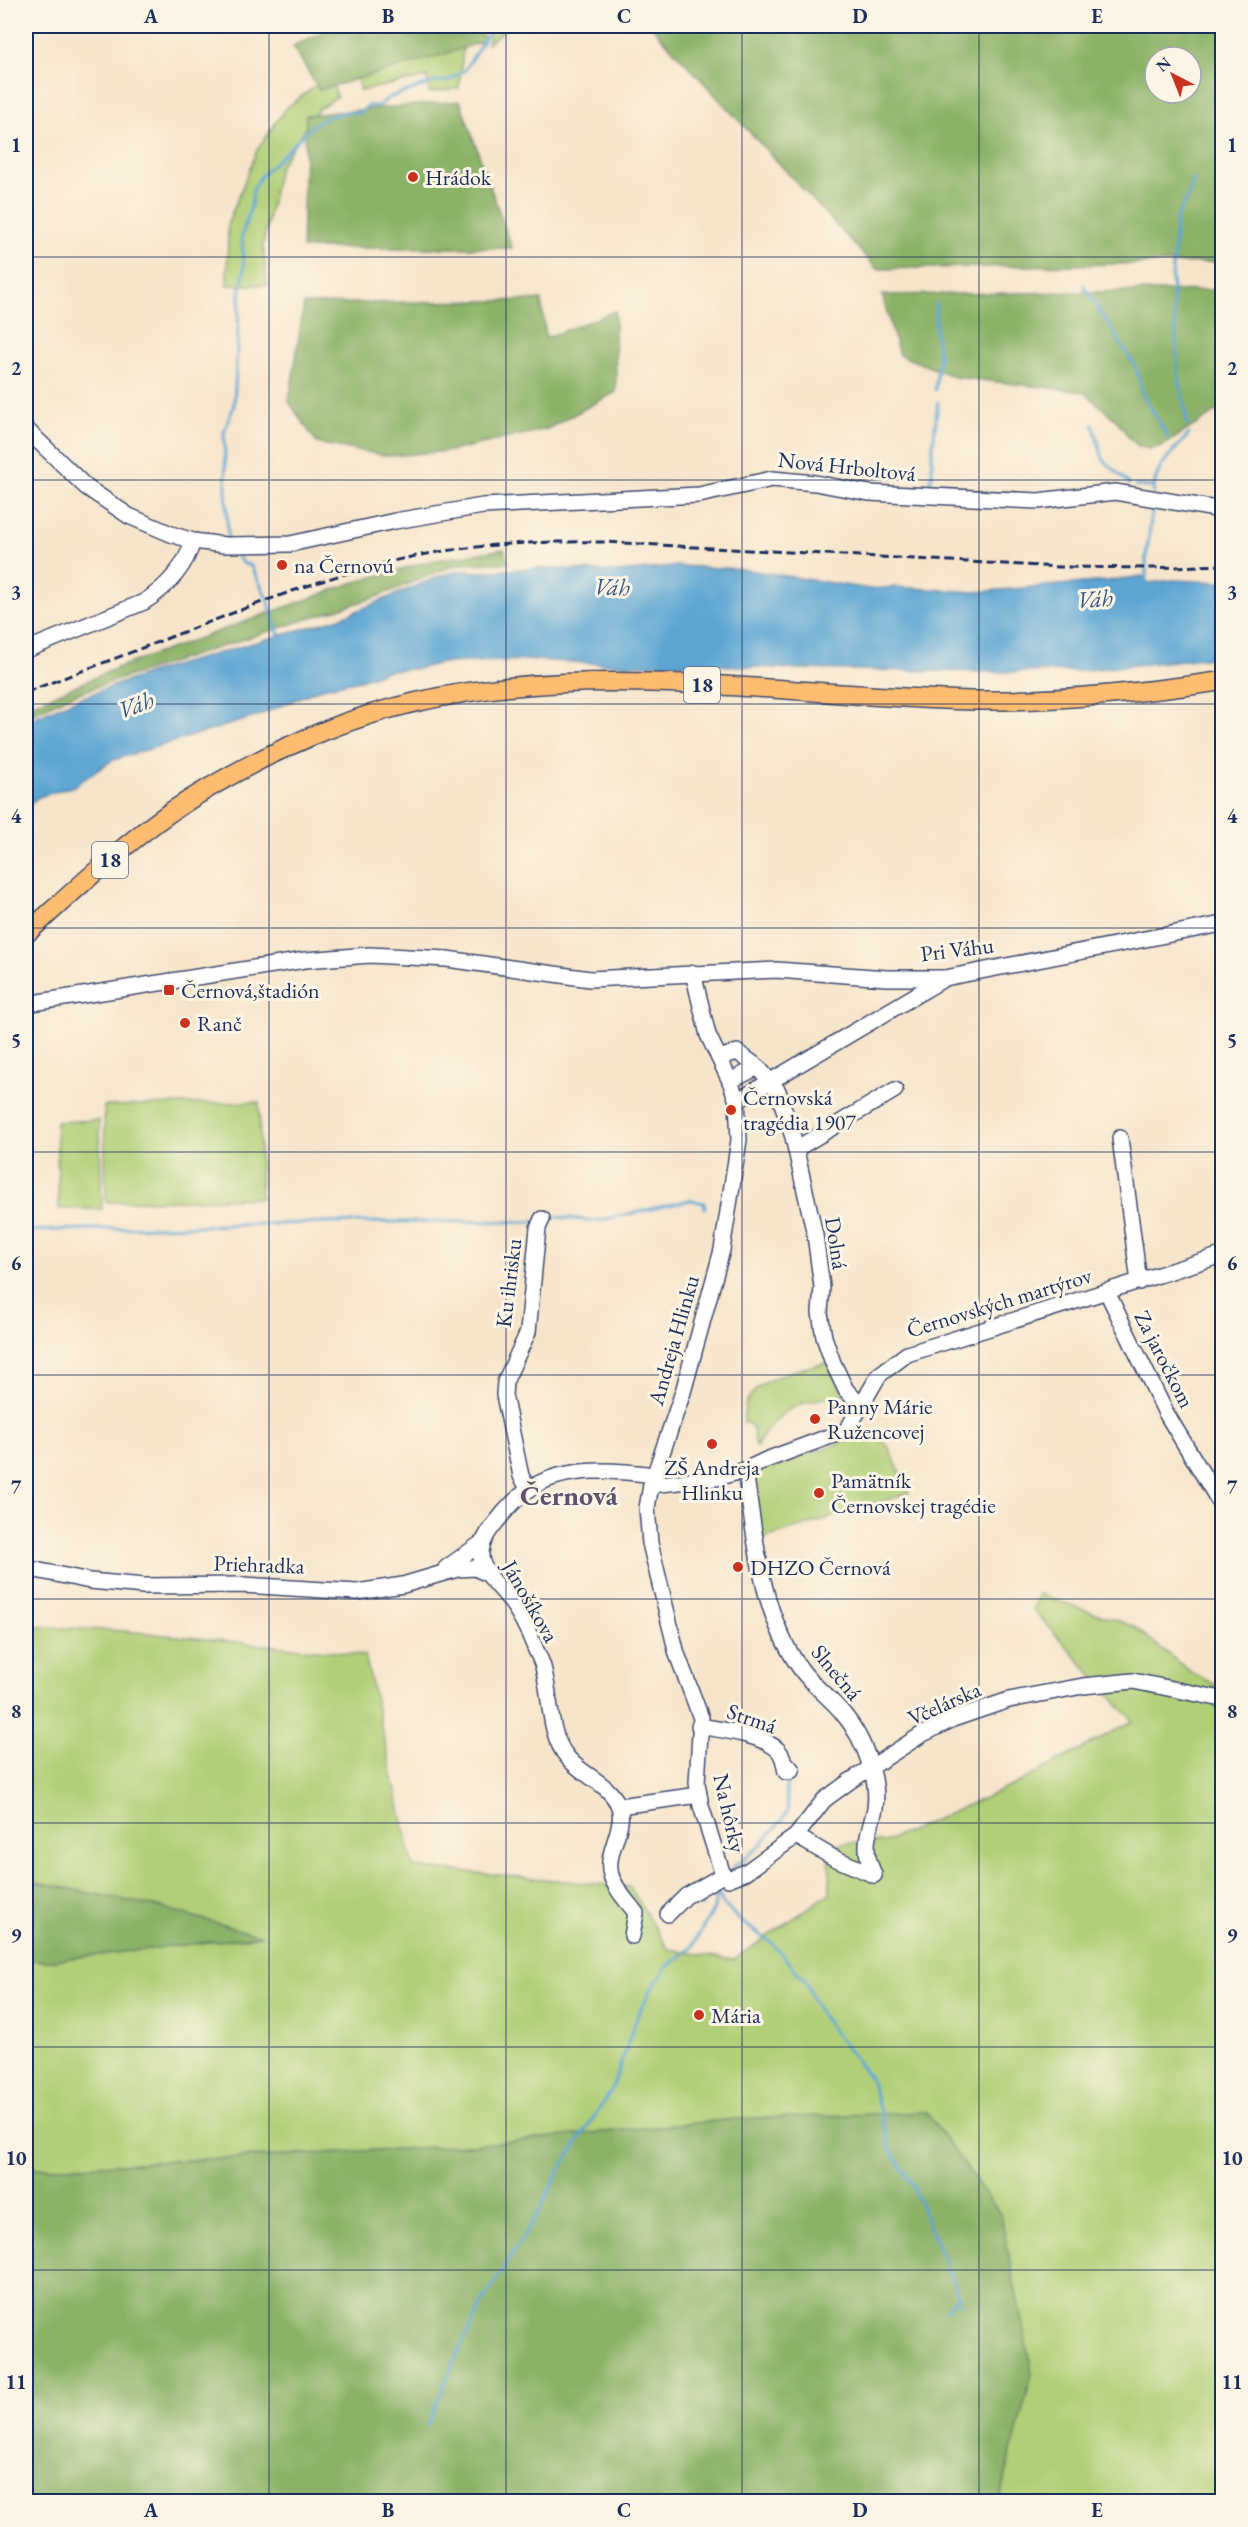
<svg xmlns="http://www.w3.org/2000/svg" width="1248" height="2527" font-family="'EB Garamond',serif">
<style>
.green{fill:#b0cf77;stroke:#667f6a;stroke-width:1.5}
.forest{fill:#8cb268;stroke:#547063;stroke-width:1.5;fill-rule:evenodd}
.water{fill:#5ca5d3;stroke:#3c6a98;stroke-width:1.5}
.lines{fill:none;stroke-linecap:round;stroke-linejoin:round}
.stream{stroke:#5ca5d3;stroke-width:3}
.minor-casing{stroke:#3c4a6e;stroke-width:18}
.major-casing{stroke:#3c4a6e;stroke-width:21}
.minor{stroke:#fff;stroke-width:15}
.major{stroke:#fdbc70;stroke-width:18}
.rail{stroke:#1b2f5e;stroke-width:3;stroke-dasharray:9 4.5;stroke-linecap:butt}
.grid{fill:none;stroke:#1b2f5e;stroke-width:1.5;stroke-opacity:0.55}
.poi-dot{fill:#c8321e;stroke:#fcf5e5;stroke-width:2}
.labels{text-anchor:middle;stroke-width:6;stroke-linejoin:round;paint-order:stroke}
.shield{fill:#fcf5e5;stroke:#5e6a86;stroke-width:1.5}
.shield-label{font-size:21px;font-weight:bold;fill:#1b2f5e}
.poi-label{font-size:22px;fill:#1b2f5e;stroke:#fcf5e5;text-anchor:start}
.street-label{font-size:22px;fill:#1b2f5e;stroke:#fcf5e5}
.water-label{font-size:24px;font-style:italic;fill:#325887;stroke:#fcf5e5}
.district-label{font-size:28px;font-weight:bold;fill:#5e5270;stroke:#fcf5e5}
.neatline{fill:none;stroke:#1b2f5e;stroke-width:2}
.grid-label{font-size:20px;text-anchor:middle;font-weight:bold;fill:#1b2f5e}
</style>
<rect width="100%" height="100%" fill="#fcf5e5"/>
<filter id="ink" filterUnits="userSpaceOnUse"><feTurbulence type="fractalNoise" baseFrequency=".0167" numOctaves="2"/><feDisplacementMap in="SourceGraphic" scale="12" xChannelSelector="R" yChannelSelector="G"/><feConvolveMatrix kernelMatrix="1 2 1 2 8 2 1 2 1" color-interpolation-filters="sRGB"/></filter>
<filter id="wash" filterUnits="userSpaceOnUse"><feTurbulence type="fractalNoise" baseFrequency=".008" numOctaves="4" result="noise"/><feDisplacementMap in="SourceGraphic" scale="24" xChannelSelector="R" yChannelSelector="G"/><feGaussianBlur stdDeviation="1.35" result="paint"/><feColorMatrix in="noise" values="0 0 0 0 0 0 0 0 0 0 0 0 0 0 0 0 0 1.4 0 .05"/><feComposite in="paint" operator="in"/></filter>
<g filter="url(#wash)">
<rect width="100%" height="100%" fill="#f7e5cb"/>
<!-- green -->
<g class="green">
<polygon points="493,26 509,26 487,44"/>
<polygon points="464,39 459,88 429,93 427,77 360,91 354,64"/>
<polygon points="330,75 337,97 319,108 279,167 263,245 267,285 227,285 228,223 257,150 285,109"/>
<polygon points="259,1102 261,1198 106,1202 104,1106"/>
<polygon points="99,1120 102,1209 59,1209 56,1122"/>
<path d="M 827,1363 L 844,1395 C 798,1402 781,1405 756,1447 L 753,1430 L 749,1423 L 744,1423 C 744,1413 744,1404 750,1396 C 766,1375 803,1368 827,1363 Z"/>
<polygon points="870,1437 882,1441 888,1446 909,1493 762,1539 753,1471 856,1438"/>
<polygon points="1038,1594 1133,1626 1192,1673 1222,1688 1222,2501 999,2501 1032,2373 736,2119 472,2145 26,2169 26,1959 45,1961 260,1936 163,1908 26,1880 26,1626 126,1631 365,1655 413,1867 630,1887 668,1949 733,1960 830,1893 829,1844 885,1842 1016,1784 1133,1721 1033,1609"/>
</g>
<!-- forest -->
<g class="forest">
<polygon points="335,26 480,26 484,41 445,54 319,90 293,46"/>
<path d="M 651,26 L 1222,26 L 1222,262 L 877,269 ZM 1155,57 L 1191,57 L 1191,93 L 1155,93 Z"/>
<polygon points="460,101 512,248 302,248 306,115"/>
<polygon points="1222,290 1222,408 1162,446 1150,449 1140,447 1130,439 1118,422 1084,392 955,377 899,355 882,295"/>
<polygon points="541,300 546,338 615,311 616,392 547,429 451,451 388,456 317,443 289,402 304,304"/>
<polygon points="504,549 508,563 463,564 447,568 376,597 120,679 70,696 26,716 26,707 117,668 352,583 430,561"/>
<polygon points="26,1880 163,1908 262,1936 45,1961 26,1959"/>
<polygon points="926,2112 1001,2215 1032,2373 999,2501 26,2501 26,2169 472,2145 736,2119"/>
</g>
<!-- water -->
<polygon class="water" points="679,566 741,569 870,589 895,587 975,592 1107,581 1142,576 1149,583 1172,580 1222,582 1222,656 1078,671 1002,672 794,669 694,664 625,665 533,660 441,663 417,669 390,670 360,680 322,688 255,717 113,760 74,786 39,797 26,807 26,724 35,717 72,701 149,673 340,618 442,575 460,571 480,572 538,568 618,572"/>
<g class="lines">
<!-- stream -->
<g class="stream">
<polyline points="1083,285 1136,368 1143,395 1168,437"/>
<polyline points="935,390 939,359 935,327 936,303"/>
<polyline points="1093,424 1103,459 1129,484"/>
<polyline points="1188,425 1178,373 1172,279 1176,219 1188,196 1194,179"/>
<polyline points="930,483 932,475 932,454 938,402"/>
<polyline points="1136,486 1154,487"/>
<path d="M 1153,494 C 1155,465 1171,455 1189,434"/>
<polyline points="228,540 224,432 234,405 240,294 244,271 242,235 251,206 253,189 261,176 313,125 328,117 346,112 359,113 368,106 379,106 388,98 434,82 448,81 465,70 488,33 489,26"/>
<polyline points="234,550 242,563 251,566 268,600 280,639"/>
<polyline points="1146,584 1146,558 1153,504"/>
<polyline points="546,1216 597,1221 691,1200 704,1203 705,1208"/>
<path d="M 26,1231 C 194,1226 362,1220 531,1222 L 534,1220"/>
<polyline points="732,1868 759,1847 783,1819 788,1810 786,1792 787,1781"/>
<polyline points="717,1891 723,1904 742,1922 773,1944 805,1981 821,2015 870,2078 884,2123 889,2147 912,2184 958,2295 946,2311"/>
<polyline points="701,1907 704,1901"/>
<polyline points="958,2296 961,2305"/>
<polyline points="427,2426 457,2355 485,2297 536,2217 559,2171 612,2089 637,2017 650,1991 667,1967 691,1948 714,1909 717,1890"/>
</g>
</g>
</g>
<g filter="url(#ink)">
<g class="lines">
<!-- minor casing -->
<g class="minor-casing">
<g id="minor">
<polyline points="26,429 86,487 129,516 171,534 193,541 225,545 290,544 395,521 483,506 699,495 772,479 815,483 869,493 1038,501 1115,492 1222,510"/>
<path d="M 26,650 L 144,602 C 167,587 185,568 193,541"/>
<polyline points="693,973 708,1035 730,1081 737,1101 739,1140 722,1250 683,1392 651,1485 647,1508 650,1543 664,1601 677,1654 701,1718 697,1783 701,1806 723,1875 728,1879 746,1872 796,1836 824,1800 850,1781 921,1735 953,1719 1009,1700 1083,1686 1133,1681 1222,1699"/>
<polyline points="26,1004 305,960 370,955 447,959 590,979 776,970 887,978 945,978 1222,924"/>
<polyline points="719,1058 737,1052 758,1067"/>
<polyline points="730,1081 758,1067 778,1091 793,1137 815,1235 822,1287 820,1313 824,1337 833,1363 846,1390 861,1406"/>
<polyline points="737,1101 945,978"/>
<polyline points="1120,1138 1139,1282"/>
<polyline points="796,1149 895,1090"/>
<polyline points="1107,1292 1166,1413 1222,1506"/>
<path d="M 745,1470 C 755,1536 760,1612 800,1668 C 811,1684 828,1696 841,1711 C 855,1727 865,1747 871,1767 C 875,1780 877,1794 875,1808 C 872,1824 864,1841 868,1857 C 869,1863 872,1869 874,1875"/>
<polyline points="651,1485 716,1478 745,1470 766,1460 847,1430 879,1375 907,1354 1222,1255"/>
<polyline points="529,1490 521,1476 504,1395 505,1382 528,1332 538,1228 542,1219"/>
<polyline points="26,1568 90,1581 144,1586 243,1585 357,1592 403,1585 457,1569 475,1568 488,1574"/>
<polyline points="446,1568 483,1542"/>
<path d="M 699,1726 C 722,1730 761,1734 778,1750 C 784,1756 784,1764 786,1772 L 789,1772 L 792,1770 L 785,1762"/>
<polyline points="619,1806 699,1795"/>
<polyline points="796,1836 834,1858 874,1875"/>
<polyline points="668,1914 686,1896 723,1875"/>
<path d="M 632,1936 L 636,1913 C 627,1901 615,1889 611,1875 C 604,1852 628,1826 618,1804 C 607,1782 583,1776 568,1758 C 549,1736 551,1702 545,1676 C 544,1667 540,1658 536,1650 C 529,1632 520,1613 508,1598 C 499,1586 483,1573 481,1557 C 480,1543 489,1530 498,1520 C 508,1507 519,1495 534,1486 C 568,1466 617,1470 654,1475"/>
</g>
</g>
<!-- major casing -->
<g class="major-casing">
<path id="major" d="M 26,934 C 73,892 120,847 172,811 C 220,779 272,752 324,731 C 525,649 746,693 956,700 C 1045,703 1134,694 1222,681"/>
</g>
<!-- minor -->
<use href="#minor" class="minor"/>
<!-- major -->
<use href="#major" class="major"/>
<!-- rail -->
<path class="rail" d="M 26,692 C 88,669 150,645 212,621 C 277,596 343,571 411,557 C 475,544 540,541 605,542 L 1060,567 L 1152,568 L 1222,565"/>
</g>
</g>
<!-- grid -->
<path class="grid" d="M 269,26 L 269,2502M 506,26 L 506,2502M 742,26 L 742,2502M 979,26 L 979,2502M 26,257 L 1222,257M 26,480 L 1222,480M 26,704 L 1222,704M 26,928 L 1222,928M 26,1152 L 1222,1152M 26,1375 L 1222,1375M 26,1599 L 1222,1599M 26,1823 L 1222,1823M 26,2047 L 1222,2047M 26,2270 L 1222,2270"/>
<!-- markers -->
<g class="poi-dot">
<circle cx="413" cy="177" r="6"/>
<circle cx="282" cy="565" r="6"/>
<rect x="163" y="984" width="12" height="12" rx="3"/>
<circle cx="185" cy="1023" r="6"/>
<circle cx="731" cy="1110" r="6"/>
<circle cx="815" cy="1419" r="6"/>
<circle cx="712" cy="1444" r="6"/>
<circle cx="819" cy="1493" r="6"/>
<circle cx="738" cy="1567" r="6"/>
<circle cx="699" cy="2015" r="6"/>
</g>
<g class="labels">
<!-- shield labels -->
<g class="shield">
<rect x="684" y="667" width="36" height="36" rx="4.5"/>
<rect x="92" y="842" width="36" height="36" rx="4.5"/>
</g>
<g class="shield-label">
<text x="702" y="692">18</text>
<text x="110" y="867">18</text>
</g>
<!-- poi labels -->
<g class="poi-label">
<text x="425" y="185">Hrádok</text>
<text x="294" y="573">na Černovú</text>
<text x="181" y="998">Černová,štadión</text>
<text x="197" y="1031">Ranč</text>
<text x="743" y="1105">Černovská<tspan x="743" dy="25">tragédia 1907</tspan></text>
<text x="827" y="1414">Panny Márie<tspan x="827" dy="25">Ružencovej</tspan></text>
<text x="712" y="1475" text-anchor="middle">ZŠ Andreja<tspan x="712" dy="25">Hlinku</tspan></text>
<text x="831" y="1488">Pamätník<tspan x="831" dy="25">Černovskej tragédie</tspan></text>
<text x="750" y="1575">DHZO Černová</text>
<text x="711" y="2023">Mária</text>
</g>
<!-- street labels -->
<g class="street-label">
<text transform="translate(847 466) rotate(6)" y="8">Nová Hrboltová</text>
<text transform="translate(957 949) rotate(-7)" y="8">Pri Váhu</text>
<text transform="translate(837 1243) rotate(81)" y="8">Dolná</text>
<text transform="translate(508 1283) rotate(-83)" y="8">Ku ihrisku</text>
<text transform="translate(999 1302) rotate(-17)" y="8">Černovských martýrov</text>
<text transform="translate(673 1340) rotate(-74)" y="8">Andreja Hlinku</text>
<text transform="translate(1165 1359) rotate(63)" y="8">Za jaročkom</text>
<text transform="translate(259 1564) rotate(2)" y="8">Priehradka</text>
<text transform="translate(531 1601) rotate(60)" y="8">Jánošíkova</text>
<text transform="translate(837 1672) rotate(50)" y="8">Slnečná</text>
<text transform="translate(944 1703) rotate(-24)" y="8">Včelárska</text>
<text transform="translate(752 1718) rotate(19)" y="8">Strmá</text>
<text transform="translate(730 1813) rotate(77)" y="8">Na hôrky</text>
</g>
<!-- water labels -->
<g class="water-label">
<text transform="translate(612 587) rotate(2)" y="8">Váh</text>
<text transform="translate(1095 599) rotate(-4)" y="8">Váh</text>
<text transform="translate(136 705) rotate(-20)" y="8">Váh</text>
</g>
<!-- district labels -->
<g class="district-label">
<text x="569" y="1505">Černová</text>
</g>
</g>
<!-- margin -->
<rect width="1248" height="2527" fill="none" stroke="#fcf5e5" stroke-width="66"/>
<!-- north arrow -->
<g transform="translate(1173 75) rotate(318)"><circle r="28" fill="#fcf5e5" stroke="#a2a6af" stroke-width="1.5"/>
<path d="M0-4.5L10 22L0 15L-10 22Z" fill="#c8321e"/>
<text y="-9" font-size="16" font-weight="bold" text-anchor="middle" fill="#1b2f5e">N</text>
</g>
<rect x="33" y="33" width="1182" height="2461" class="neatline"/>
<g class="grid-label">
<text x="151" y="23">A</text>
<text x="388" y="23">B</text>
<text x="624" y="23">C</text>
<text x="860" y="23">D</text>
<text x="1097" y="23">E</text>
<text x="16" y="152">1</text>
<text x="1232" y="152">1</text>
<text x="16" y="375">2</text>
<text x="1232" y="375">2</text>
<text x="16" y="599">3</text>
<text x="1232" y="599">3</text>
<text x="16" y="823">4</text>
<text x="1232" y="823">4</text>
<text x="16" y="1047">5</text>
<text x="1232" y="1047">5</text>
<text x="16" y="1270">6</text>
<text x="1232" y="1270">6</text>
<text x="16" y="1494">7</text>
<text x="1232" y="1494">7</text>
<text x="16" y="1718">8</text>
<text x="1232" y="1718">8</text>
<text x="16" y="1942">9</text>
<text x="1232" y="1942">9</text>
<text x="16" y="2165">10</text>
<text x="1232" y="2165">10</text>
<text x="16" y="2389">11</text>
<text x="1232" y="2389">11</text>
<text x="151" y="2517">A</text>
<text x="388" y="2517">B</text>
<text x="624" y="2517">C</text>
<text x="860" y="2517">D</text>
<text x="1097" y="2517">E</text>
</g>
</svg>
